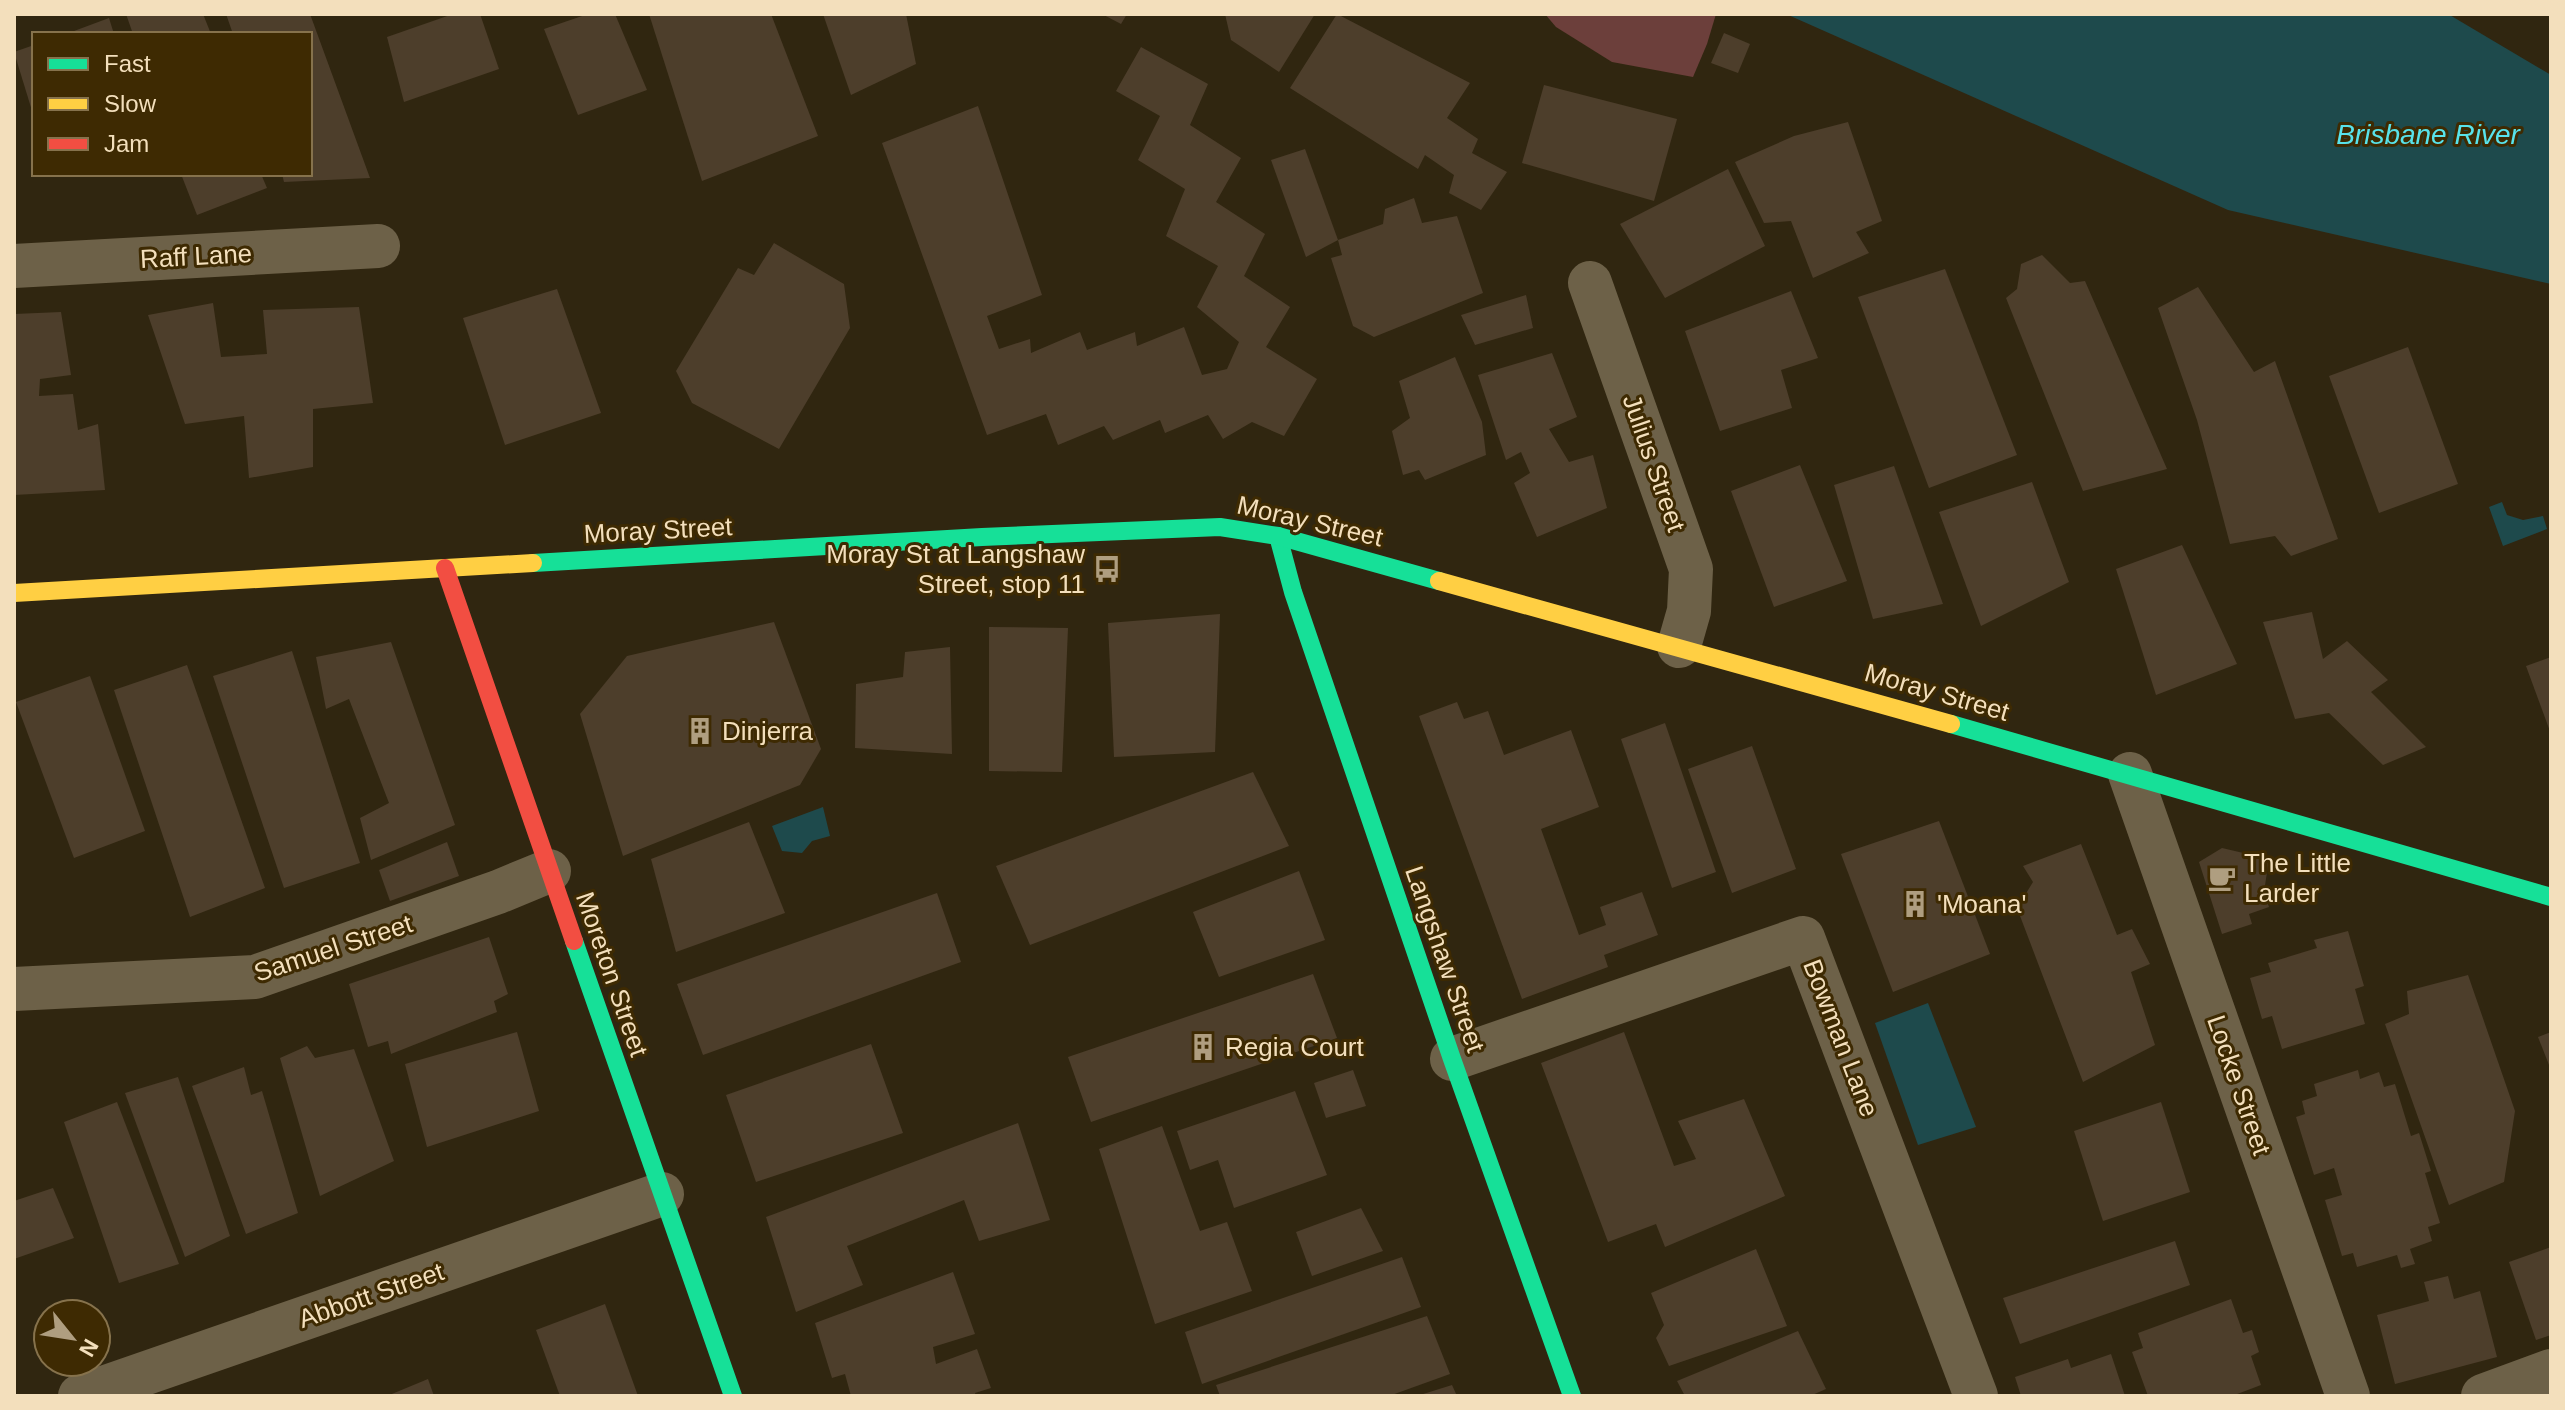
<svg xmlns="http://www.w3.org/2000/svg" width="2565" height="1410" font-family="Arial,sans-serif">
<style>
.green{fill:#6c3f3b}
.water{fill:#1e4a4c}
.pier{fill:#302610}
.building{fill:#4d3e2b}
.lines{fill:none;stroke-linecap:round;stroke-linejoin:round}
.street{stroke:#6d6148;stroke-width:44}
.fast{stroke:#16e098;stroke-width:18}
.slow{stroke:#ffcf43;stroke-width:18}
.jam{stroke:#f24e42;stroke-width:18}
.labels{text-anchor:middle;stroke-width:6;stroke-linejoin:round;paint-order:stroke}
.street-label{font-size:26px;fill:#f3dfbc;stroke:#3e2a02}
.poi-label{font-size:26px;fill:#f3dfbc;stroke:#3e2a02;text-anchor:start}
.water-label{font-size:28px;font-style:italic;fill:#58e3eb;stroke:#3e2a02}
</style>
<rect width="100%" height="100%" fill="#302610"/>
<!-- green -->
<polygon class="green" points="1545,14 1716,14 1707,44 1693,77 1612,62 1556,27"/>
<!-- water -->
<g class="water">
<polygon points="1786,14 2551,14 2551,284 2228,210"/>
<polygon points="2502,502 2507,515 2523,520 2543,516 2547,529 2503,546 2489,507"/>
<polygon points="823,807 830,836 812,841 802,853 782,851 772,826"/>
<polygon points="1928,1003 1976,1127 1918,1145 1875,1023"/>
</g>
<!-- pier -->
<polygon class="pier" points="2448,14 2551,15 2551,75"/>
<!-- building -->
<g class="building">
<polygon points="126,14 203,14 211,34 133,34"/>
<polygon points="226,14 310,14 370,178 284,182 282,174 310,174 310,34 233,34"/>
<polygon points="453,14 480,14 499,69 404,102 387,37"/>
<polygon points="588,14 615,14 647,90 578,115 544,29"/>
<polygon points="649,14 771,14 818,136 702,181"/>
<polygon points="823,14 906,14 916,64 851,95"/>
<polygon points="1102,14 1127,14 1121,24"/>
<polygon points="1225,14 1315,14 1279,72 1231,40"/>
<polygon points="1337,14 1470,83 1447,118 1478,139 1472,153 1507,172 1481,210 1449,193 1454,175 1425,155 1418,169 1290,88"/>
<polygon points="109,18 114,34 66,34"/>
<polygon points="1724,33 1750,44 1738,73 1711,63"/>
<polygon points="34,45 34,114 33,114 14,52"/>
<polygon points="1141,47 1208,84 1190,125 1241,158 1216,202 1265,234 1244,276 1290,307 1266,347 1317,379 1284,436 1252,422 1223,439 1208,415 1165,433 1160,420 1113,440 1104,426 1058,445 1046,414 987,435 882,143 978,106 1042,295 987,316 999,349 1030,339 1031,353 1080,332 1087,350 1135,332 1137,346 1184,327 1202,375 1227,369 1239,342 1197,307 1218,266 1166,236 1185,189 1138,160 1160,116 1116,91"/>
<polygon points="1544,85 1677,119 1654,201 1522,163"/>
<polygon points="1848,122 1882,221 1856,232 1869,253 1813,278 1791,221 1764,223 1735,162 1794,136"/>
<polygon points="1305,149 1338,240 1306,257 1271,160"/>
<polygon points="1728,169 1765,246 1665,298 1620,224"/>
<polygon points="181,174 261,174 267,188 197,215"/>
<polygon points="1414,198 1422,223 1457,216 1483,293 1374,337 1353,326 1331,258 1342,255 1338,240 1383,224 1385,209"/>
<polygon points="774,243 844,284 850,328 779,449 692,403 676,371 738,268 754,275"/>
<polygon points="2042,255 2070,283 2085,281 2167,469 2083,491 2006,298 2017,289 2021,264"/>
<polygon points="1945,269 2017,455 1929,488 1858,297"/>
<polygon points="2198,287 2254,372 2275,361 2338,539 2291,556 2275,536 2230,544 2197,420 2158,308"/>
<polygon points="557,289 601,413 505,445 463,318"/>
<polygon points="1791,291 1818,358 1781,370 1792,408 1720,431 1685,331"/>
<polygon points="1526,295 1533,328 1475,345 1461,315"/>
<polygon points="213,303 221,357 267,354 263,310 359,307 373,403 313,409 313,467 249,478 244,416 185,424 148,315"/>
<polygon points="61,312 71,375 40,379 39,396 73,394 78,430 98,424 105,490 14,495 14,314"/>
<polygon points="2408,347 2458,484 2379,513 2329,376"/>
<polygon points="1552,353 1577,417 1549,429 1569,462 1593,455 1607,508 1537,537 1514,483 1530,473 1521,452 1506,460 1478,375"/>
<polygon points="1455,357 1482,422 1486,455 1425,480 1419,470 1403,475 1392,431 1410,418 1399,381"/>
<polygon points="1800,465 1847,581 1774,607 1731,491"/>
<polygon points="1894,466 1943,604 1873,619 1834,485"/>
<polygon points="2032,482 2069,582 1981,626 1939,512"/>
<polygon points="2182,545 2237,664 2156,695 2116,569"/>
<polygon points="2312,612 2323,659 2347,641 2388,680 2371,692 2426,747 2383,765 2329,713 2295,719 2263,622"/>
<polygon points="1220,614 1215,752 1114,757 1108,623"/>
<polygon points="774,622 821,749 800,785 623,856 580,714 627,656"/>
<polygon points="989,627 1068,628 1062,772 989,771"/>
<polygon points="391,642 455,825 371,860 360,818 389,803 349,699 326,709 316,657"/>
<polygon points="950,647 952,754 855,748 856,684 903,677 905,652"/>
<polygon points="292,651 360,863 284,888 213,676"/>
<polygon points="2551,657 2551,734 2526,666"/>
<polygon points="187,665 265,888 190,917 114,690"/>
<polygon points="90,676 145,831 74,858 16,702"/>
<polygon points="1457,702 1464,719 1488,711 1504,755 1571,730 1599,807 1541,829 1579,935 1606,925 1600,907 1642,892 1658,935 1604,955 1608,967 1522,999 1419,716"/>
<polygon points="1665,723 1716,872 1672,888 1621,739"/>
<polygon points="1752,746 1796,869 1732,893 1688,769"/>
<polygon points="1253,772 1289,846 1030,945 996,866"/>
<polygon points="1939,821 1990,954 1893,992 1841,854"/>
<polygon points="749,822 785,913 676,952 651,859"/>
<polygon points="447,842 459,876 390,901 379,870"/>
<polygon points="2081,844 2117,935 2132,929 2150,964 2131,972 2155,1045 2083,1082 2017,908 2033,882 2023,866"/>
<polygon points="2222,848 2269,859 2264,892 2269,907 2249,914 2252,924 2222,934 2199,862"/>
<polygon points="1299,871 1325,940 1219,977 1193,912"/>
<polygon points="937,893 961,962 703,1055 677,984"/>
<polygon points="2348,931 2364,986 2355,989 2365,1024 2282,1049 2272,1016 2262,1019 2250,978 2271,972 2268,963 2317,948 2314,940"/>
<polygon points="489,937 508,994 494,1001 497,1012 391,1054 388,1041 368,1047 349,984"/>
<polygon points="1313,974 1337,1038 1091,1122 1068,1057"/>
<polygon points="2468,975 2515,1111 2504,1182 2449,1205 2385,1024 2409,1014 2407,991"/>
<polygon points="517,1032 539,1111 427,1147 405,1064"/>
<polygon points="1624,1032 1674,1166 1696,1159 1678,1121 1744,1099 1785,1196 1665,1247 1656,1224 1608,1242 1541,1063"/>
<polygon points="2551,1032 2551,1070 2538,1037"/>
<polygon points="871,1044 903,1133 756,1182 726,1095"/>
<polygon points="307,1046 315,1058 354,1049 394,1161 320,1196 280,1058"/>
<polygon points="244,1067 251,1095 262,1091 298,1213 246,1234 192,1086"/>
<polygon points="1353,1070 1366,1106 1326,1118 1314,1083"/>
<polygon points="2358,1070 2360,1079 2379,1072 2384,1087 2395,1084 2411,1136 2419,1133 2431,1171 2425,1173 2440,1223 2428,1227 2432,1241 2410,1249 2415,1264 2401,1268 2397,1255 2357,1267 2353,1253 2342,1256 2325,1200 2342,1195 2334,1168 2314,1175 2296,1117 2305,1114 2302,1101 2317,1096 2314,1084"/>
<polygon points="178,1077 230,1236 185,1257 125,1093"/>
<polygon points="1295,1091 1327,1175 1234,1208 1218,1160 1190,1170 1177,1131"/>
<polygon points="117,1102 179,1264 119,1283 64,1122"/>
<polygon points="2161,1102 2190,1192 2103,1221 2074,1131"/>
<polygon points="1018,1123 1050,1220 979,1241 964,1200 847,1246 863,1285 796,1312 766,1217"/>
<polygon points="1162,1126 1200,1231 1227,1222 1252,1291 1155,1324 1099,1149"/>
<polygon points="53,1188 74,1238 14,1259 14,1201"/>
<polygon points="1361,1208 1383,1251 1312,1276 1296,1232"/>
<polygon points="2175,1241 2190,1285 2020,1344 2003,1298"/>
<polygon points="2551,1247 2551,1335 2536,1340 2509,1262"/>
<polygon points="1756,1249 1787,1326 1669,1366 1656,1338 1664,1325 1651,1293"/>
<polygon points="1402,1257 1421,1307 1202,1384 1185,1332"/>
<polygon points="953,1272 975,1334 933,1347 936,1364 977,1349 991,1388 975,1393 976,1396 851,1396 845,1374 832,1378 815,1323"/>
<polygon points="2448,1276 2454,1299 2480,1291 2497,1357 2395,1384 2377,1315 2429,1301 2424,1282"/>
<polygon points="2231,1299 2243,1333 2252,1330 2259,1352 2251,1356 2261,1385 2232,1396 2148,1396 2132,1352 2143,1348 2138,1333"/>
<polygon points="605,1304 638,1396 560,1396 536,1330"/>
<polygon points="1427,1316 1450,1374 1389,1396 1220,1396 1216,1385"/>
<polygon points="1798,1331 1826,1389 1810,1396 1685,1396 1677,1381"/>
<polygon points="2111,1354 2125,1396 2021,1396 2015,1377 2068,1359 2071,1368"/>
<polygon points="428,1379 434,1396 387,1396"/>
<polygon points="1452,1385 1457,1396 1420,1396 1420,1395"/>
</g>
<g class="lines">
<!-- street -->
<g class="street">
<polyline points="14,266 378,246"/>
<polyline points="1590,283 1691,569 1689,611 1679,646"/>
<polyline points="2130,774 2348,1396"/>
<polyline points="14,989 255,977 498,892 549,871"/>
<polyline points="1452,1059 1803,938 1976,1396"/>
<polyline points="80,1396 662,1194"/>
<polyline points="2483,1396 2551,1371"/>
</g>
<!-- fast -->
<g class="fast">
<polyline points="1278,536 1293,592 1452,1059 1572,1396"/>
<polyline points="533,563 982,537 1220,527 1278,536 1439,581"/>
<polyline points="1951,724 2551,897"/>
<polyline points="574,941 733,1396"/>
</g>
<!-- slow -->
<g class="slow">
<polyline points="1439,581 1951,724"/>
<polyline points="14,593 533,563"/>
</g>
<!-- jam -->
<polyline class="jam" points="445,568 574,941"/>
</g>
<!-- icons -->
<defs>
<g id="bus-bare" transform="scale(2.16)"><path d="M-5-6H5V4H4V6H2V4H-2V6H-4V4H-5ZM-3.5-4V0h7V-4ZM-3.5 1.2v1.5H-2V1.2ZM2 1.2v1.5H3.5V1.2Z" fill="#af9e80" stroke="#3e2a02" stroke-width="2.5" paint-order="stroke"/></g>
<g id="building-bare" transform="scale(2.16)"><path d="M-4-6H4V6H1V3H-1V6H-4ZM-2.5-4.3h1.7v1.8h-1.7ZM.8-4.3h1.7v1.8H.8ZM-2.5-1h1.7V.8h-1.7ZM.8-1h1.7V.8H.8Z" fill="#af9e80" stroke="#3e2a02" stroke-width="2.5" paint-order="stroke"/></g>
<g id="cafe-bare" transform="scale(2.16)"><path d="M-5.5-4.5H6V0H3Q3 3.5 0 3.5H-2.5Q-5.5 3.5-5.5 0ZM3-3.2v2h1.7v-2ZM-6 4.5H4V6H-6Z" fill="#af9e80" stroke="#3e2a02" stroke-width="2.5" paint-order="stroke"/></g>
</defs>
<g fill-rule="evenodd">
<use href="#bus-bare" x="1107" y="569"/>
<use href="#building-bare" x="700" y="731"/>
<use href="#cafe-bare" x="2222" y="878"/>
<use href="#building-bare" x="1915" y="904"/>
<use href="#building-bare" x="1203" y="1047"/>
</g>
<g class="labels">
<!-- street labels -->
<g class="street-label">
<text transform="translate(196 256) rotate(-3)" y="9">Raff Lane</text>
<text transform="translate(1654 463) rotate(71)" y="9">Julius Street</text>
<text transform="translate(1310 521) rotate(13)" y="9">Moray Street</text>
<text transform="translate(658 530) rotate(-3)" y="9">Moray Street</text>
<text transform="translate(1937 692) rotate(16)" y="9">Moray Street</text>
<text transform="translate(333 948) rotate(-18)" y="9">Samuel Street</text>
<text transform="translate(1445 959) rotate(71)" y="9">Langshaw Street</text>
<text transform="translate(612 974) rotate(71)" y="9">Moreton Street</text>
<text transform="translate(1841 1038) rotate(69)" y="9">Bowman Lane</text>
<text transform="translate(2239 1085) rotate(71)" y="9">Locke Street</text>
<text transform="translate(371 1295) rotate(-19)" y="9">Abbott Street</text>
</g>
<!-- poi labels -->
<g class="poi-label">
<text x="1085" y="563" text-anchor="end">Moray St at Langshaw<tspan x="1085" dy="30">Street, stop 11</tspan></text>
<text x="722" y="740">Dinjerra</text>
<text x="2244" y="872">The Little<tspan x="2244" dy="30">Larder</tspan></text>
<text x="1937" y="913">'Moana'</text>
<text x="1225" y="1056">Regia Court</text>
</g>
<!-- water labels -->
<g class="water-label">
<text x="2428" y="144">Brisbane River</text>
</g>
</g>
<!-- border -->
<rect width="2565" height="1410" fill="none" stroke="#f3dfbc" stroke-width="32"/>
<!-- legend -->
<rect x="32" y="32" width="280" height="144" fill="#3e2a02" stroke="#86724c" stroke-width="2"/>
<rect x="48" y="58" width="40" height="12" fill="#16e098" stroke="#86724c" stroke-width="2"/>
<text x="104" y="72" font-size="24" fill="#f3dfbc">Fast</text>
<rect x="48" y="98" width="40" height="12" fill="#ffcf43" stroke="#86724c" stroke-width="2"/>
<text x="104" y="112" font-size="24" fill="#f3dfbc">Slow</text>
<rect x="48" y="138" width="40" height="12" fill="#f24e42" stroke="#86724c" stroke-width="2"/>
<text x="104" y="152" font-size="24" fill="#f3dfbc">Jam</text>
<!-- north arrow -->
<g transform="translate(72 1338) rotate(120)"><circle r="38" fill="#3e2a02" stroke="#86724c" stroke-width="2"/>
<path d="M0-6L14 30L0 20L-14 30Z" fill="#af9e80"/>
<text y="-12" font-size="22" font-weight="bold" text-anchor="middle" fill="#f3dfbc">N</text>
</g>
</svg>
